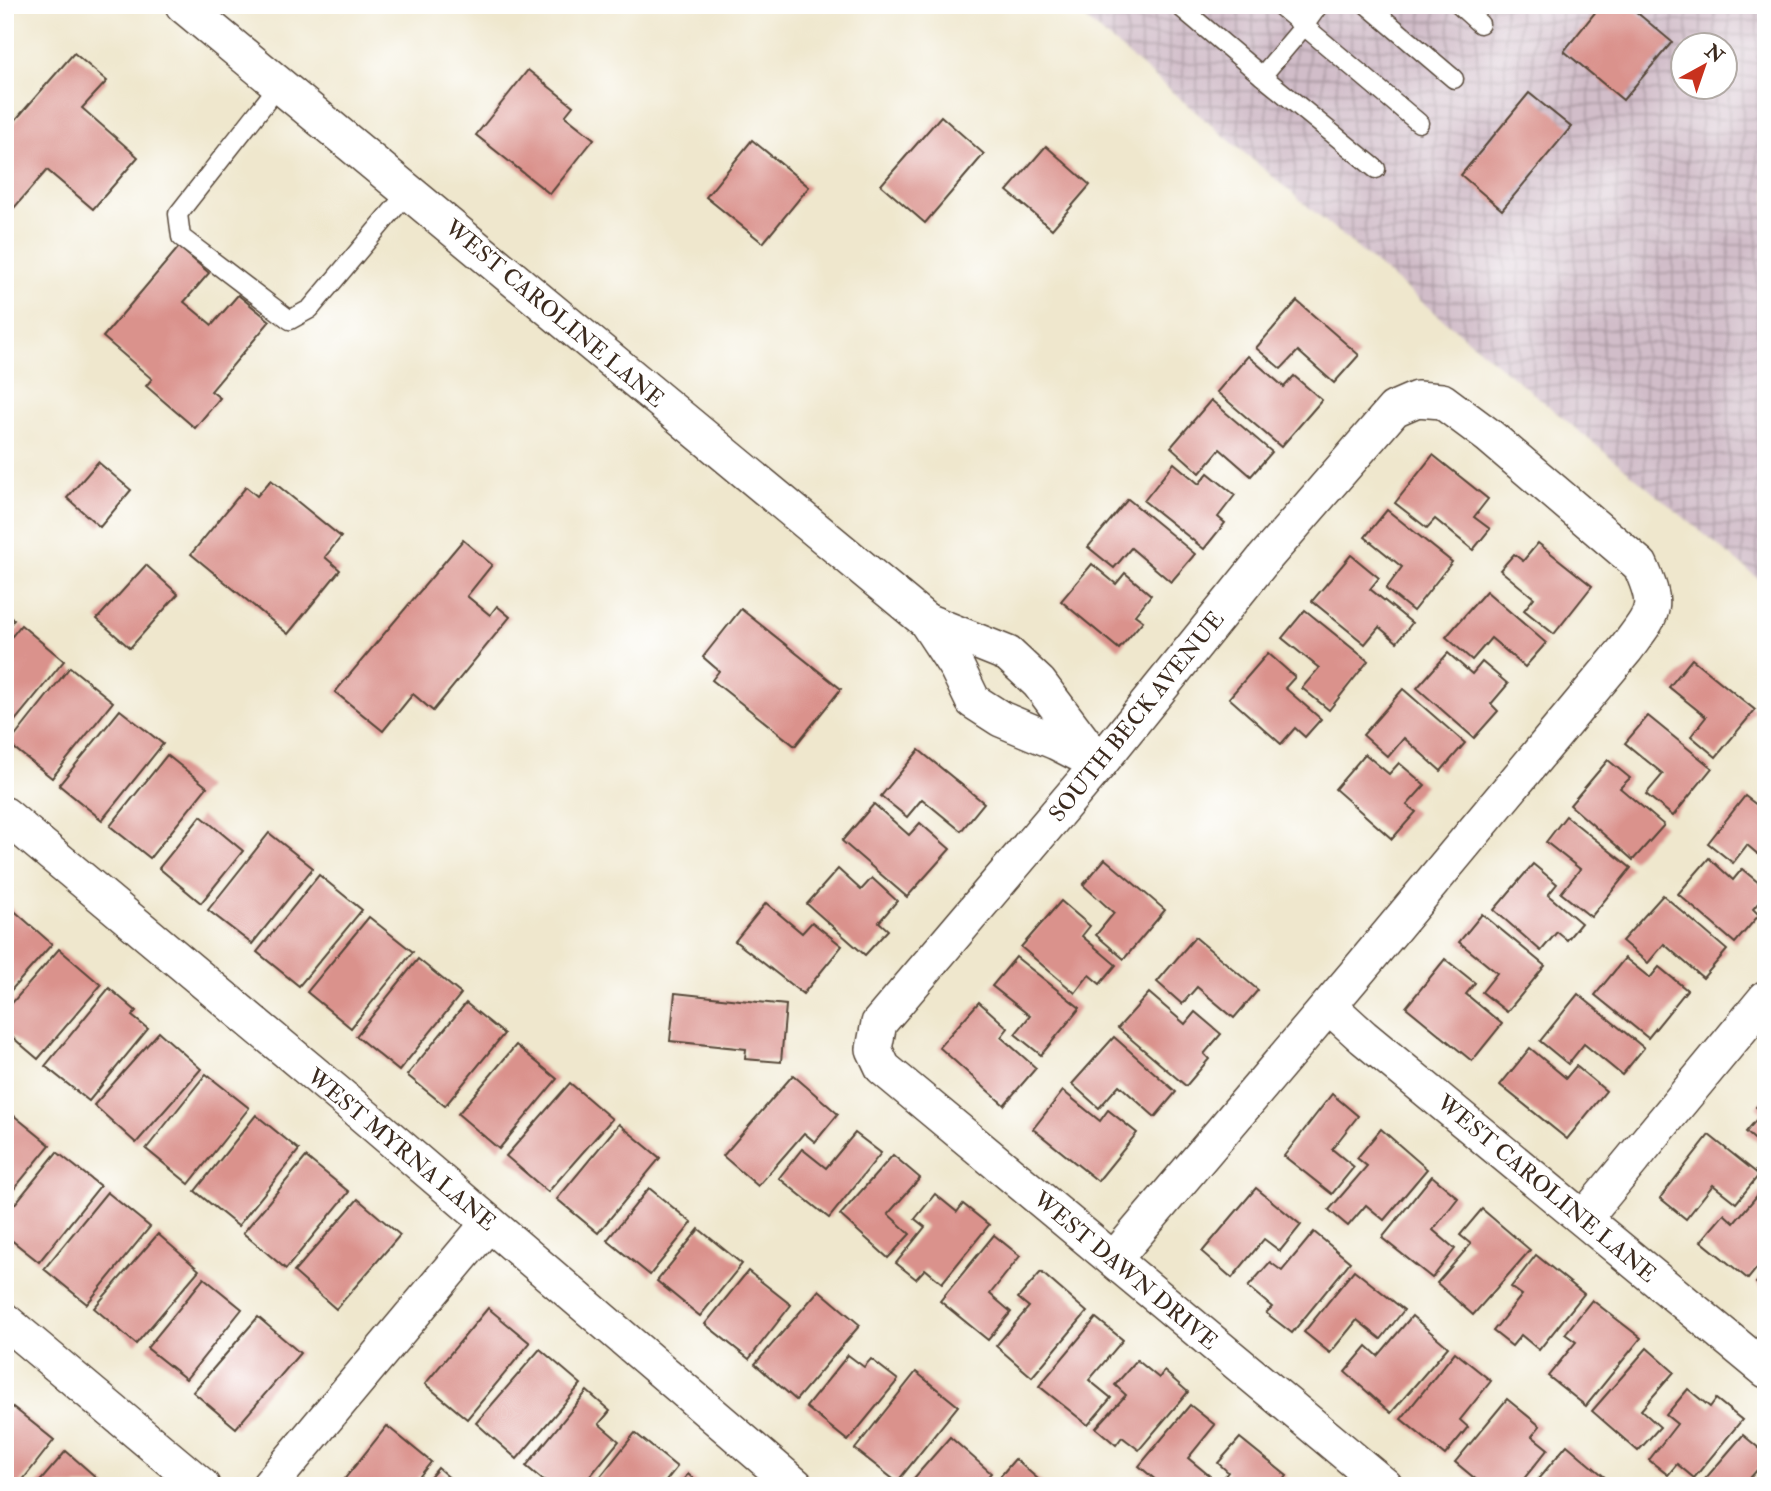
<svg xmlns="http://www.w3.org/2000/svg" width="1771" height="1491" font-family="'IM FELL Double Pica',serif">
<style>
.industrial{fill:url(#industrial-grid);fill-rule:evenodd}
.building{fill:#da928c}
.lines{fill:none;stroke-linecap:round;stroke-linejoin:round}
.lane-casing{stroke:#564638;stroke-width:21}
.street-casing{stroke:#564638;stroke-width:38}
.lane{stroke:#fff;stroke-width:18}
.street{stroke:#fff;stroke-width:35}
.labels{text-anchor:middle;stroke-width:5;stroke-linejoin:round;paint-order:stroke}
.street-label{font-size:23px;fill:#3b2a1e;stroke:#fff}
</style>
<defs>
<pattern id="industrial-grid" width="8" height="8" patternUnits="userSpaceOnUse" patternTransform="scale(1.75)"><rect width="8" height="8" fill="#d1bdc9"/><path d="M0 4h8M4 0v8" fill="none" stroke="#ab9aa3"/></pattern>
</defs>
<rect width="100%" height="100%" fill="#fff"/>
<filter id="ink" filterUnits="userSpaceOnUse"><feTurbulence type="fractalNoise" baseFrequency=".0143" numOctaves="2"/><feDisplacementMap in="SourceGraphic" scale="14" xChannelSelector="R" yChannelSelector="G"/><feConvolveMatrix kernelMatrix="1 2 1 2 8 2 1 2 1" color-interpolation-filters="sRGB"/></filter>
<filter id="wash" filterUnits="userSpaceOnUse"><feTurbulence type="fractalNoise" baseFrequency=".00686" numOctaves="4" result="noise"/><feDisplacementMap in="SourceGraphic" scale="28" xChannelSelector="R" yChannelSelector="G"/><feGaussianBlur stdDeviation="1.57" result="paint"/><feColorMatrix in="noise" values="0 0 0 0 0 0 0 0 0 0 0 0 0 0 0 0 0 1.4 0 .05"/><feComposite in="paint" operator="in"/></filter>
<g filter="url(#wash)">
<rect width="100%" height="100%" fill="#efe7cd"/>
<!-- industrial -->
<path class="industrial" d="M 1069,5 L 1766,5 L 1766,585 L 1383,270 ZM 1684,46 L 1726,46 L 1726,88 L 1684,88 Z"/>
<g id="blocks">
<!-- building -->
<g class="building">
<polygon points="1601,5 1628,5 1672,42 1623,100 1564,51"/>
<polygon points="74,53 107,81 82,108 138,157 93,209 47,170 14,208 5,201 5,132"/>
<polygon points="528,70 573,106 565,116 594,139 550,194 476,135"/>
<polygon points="1529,93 1571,127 1502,210 1461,175"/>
<polygon points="941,116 984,154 925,223 881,185"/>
<polygon points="752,140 809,187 763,243 706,197"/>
<polygon points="1046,146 1090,185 1052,229 1007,191"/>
<polygon points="179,247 209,273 184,302 212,325 238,295 270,321 211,391 220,398 195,428 146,386 152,379 103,337"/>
<polygon points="1297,301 1359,355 1334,383 1298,351 1281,369 1256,348"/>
<polygon points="1248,356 1284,387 1294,376 1322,400 1281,447 1217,392"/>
<polygon points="1211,400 1272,452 1251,476 1220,449 1200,473 1171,447"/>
<polygon points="1433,455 1488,499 1474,517 1490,529 1473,550 1435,519 1427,528 1395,503"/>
<polygon points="98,462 131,490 100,527 67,498"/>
<polygon points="1174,463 1199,484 1208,473 1235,495 1218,517 1225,523 1204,549 1144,501"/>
<polygon points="271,480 341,537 325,557 340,570 288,634 191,554 246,487 257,496"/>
<polygon points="1128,499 1195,554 1171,582 1131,548 1114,568 1088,547"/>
<polygon points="1387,510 1452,562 1413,611 1386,589 1402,567 1365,537"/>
<polygon points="463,540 492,565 467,596 490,615 497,606 510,617 433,711 413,694 383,731 335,692"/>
<polygon points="1538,543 1592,586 1554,634 1524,610 1534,598 1500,570 1514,554 1523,561"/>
<polygon points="1351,555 1379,578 1370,589 1412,623 1397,642 1379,627 1365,644 1312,601"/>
<polygon points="1092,564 1116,584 1125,573 1151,595 1135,615 1143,621 1119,649 1061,601"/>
<polygon points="146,565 178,594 130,648 97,619"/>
<polygon points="1486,591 1546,643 1525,667 1491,638 1472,660 1446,637"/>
<polygon points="741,609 841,689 795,746 712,680 719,671 703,657"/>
<polygon points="1305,610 1368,661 1329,710 1302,688 1319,668 1282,638"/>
<polygon points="5,613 14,620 5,631"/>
<polygon points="21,625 64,661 5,733 5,645"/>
<polygon points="1268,653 1295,677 1285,688 1321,719 1305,737 1295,728 1281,744 1229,698"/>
<polygon points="1448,653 1472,674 1482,662 1508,684 1491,704 1498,711 1474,738 1417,688"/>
<polygon points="1692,659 1755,710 1716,757 1691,736 1706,717 1669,687"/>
<polygon points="70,667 113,702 52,778 9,744"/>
<polygon points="1403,689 1465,743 1441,771 1404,738 1388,757 1363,735"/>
<polygon points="120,710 163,744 102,820 59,785"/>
<polygon points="1648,716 1712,768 1673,816 1646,794 1663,774 1625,743"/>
<polygon points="919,750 984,803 961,831 922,799 907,817 881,796"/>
<polygon points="1365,754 1389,774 1399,763 1425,785 1407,805 1416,812 1392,839 1335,789"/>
<polygon points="167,755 207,787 150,858 110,826"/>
<polygon points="1608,760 1630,778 1620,788 1664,825 1633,860 1570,805"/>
<polygon points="1745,796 1766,812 1766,861 1747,845 1733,863 1708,843"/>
<polygon points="874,804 909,835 920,823 950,849 907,897 842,841"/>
<polygon points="201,816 243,851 201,903 159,868"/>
<polygon points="1566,816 1631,868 1591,917 1561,893 1580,869 1546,842"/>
<polygon points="269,833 313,868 252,944 208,910"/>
<polygon points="1709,858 1733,880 1742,869 1766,889 1766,894 1753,909 1759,915 1735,943 1678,894"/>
<polygon points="1105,859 1165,910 1124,959 1096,935 1114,913 1083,885"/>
<polygon points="1533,864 1557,884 1548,895 1581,923 1567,940 1557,932 1541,951 1494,910"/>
<polygon points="838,869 861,890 872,878 897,901 879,922 888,930 865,955 807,904"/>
<polygon points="319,875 362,910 299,986 257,952"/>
<polygon points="1663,895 1727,950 1703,978 1664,944 1648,963 1622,941"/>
<polygon points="1061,901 1090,926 1082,936 1116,965 1100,984 1089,975 1075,993 1021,947"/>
<polygon points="766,903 802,933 812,922 842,946 803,994 735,941"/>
<polygon points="10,907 52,944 5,997 5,913"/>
<polygon points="1482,914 1545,966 1507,1012 1482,992 1497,973 1459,942"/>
<polygon points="369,917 413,952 351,1028 307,992"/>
<polygon points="1195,937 1258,990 1234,1018 1197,987 1182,1004 1157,982"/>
<polygon points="59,949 101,985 38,1059 5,1031 5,1011"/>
<polygon points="1016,957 1080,1008 1041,1055 1015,1034 1030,1016 992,986"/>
<polygon points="1625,958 1650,978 1659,967 1687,990 1648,1038 1595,995"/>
<polygon points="418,959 461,994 399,1071 356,1036"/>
<polygon points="1445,959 1475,983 1466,994 1502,1024 1472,1061 1406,1007"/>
<polygon points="109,988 136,1011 132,1016 148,1029 89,1101 45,1066"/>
<polygon points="675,993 786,1005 781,1062 745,1059 746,1049 670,1041"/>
<polygon points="1149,993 1185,1024 1195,1012 1221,1034 1204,1054 1209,1059 1186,1086 1118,1028"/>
<polygon points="1578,994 1644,1048 1622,1075 1584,1044 1568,1064 1540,1041"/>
<polygon points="979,1002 1008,1028 1001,1037 1036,1068 1004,1105 939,1047"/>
<polygon points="466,1003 504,1034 445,1106 407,1075"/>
<polygon points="159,1032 201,1069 136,1143 94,1105"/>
<polygon points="1114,1037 1176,1092 1155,1117 1119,1085 1099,1108 1072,1084"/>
<polygon points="516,1045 557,1079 499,1149 458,1114"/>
<polygon points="1530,1048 1566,1078 1576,1066 1606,1091 1567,1139 1500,1085"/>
<polygon points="206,1074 249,1108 189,1184 146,1149"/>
<polygon points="793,1075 838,1114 815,1142 804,1133 758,1186 723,1156"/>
<polygon points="570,1083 612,1119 548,1192 506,1156"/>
<polygon points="1063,1091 1100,1121 1108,1110 1137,1133 1098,1181 1033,1129"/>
<polygon points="1332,1094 1358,1116 1332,1149 1354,1167 1332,1194 1284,1156"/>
<polygon points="1766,1096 1766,1149 1746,1132 1762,1113 1756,1107"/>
<polygon points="7,1110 50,1145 5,1200 5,1113"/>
<polygon points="256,1115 299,1150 238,1226 195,1191"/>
<polygon points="619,1124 660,1158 598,1233 557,1199"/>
<polygon points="1381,1129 1427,1169 1384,1220 1366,1205 1348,1226 1329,1210 1367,1166 1357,1158"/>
<polygon points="855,1133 881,1153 829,1218 779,1178 802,1149 826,1168"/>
<polygon points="1709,1135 1759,1175 1736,1203 1713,1185 1686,1219 1660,1198"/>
<polygon points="57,1152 100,1186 39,1262 5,1235 5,1216"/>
<polygon points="893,1155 920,1178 888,1214 910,1234 888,1258 840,1215"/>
<polygon points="306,1157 349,1192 286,1269 243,1233"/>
<polygon points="1432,1176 1458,1198 1433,1230 1455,1249 1432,1278 1382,1238"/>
<polygon points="1766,1185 1766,1257 1748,1279 1701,1241 1724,1214 1734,1223"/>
<polygon points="649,1188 692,1223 650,1275 607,1240"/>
<polygon points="1256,1188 1301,1225 1280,1251 1264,1239 1232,1278 1202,1252"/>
<polygon points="107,1192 150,1227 87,1304 44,1269"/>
<polygon points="935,1194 957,1212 963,1204 989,1225 942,1283 925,1269 916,1279 896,1263 925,1227 915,1219"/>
<polygon points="358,1199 400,1235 336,1309 294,1272"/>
<polygon points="1482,1209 1530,1250 1473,1315 1437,1283 1471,1244 1460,1235"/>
<polygon points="699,1229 742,1264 700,1316 657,1281"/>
<polygon points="1314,1232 1350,1262 1292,1333 1266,1313 1272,1307 1248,1287 1270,1262 1282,1271"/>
<polygon points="158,1234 199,1270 136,1344 94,1308"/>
<polygon points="994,1235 1020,1256 990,1294 1011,1312 988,1340 940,1301"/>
<polygon points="1536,1255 1584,1294 1539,1350 1521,1335 1512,1346 1493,1331 1522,1295 1511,1287"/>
<polygon points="1354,1270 1404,1310 1381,1339 1357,1320 1330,1353 1304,1332"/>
<polygon points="748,1271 791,1305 749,1359 705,1324"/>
<polygon points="1041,1272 1087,1312 1032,1377 996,1346 1029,1307 1018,1298"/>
<polygon points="1766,1272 1766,1292 1756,1283"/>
<polygon points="204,1278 242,1309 186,1379 147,1348"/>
<polygon points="819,1290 860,1325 796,1400 755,1364"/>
<polygon points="1592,1300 1641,1338 1586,1406 1548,1376 1576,1342 1565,1334"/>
<polygon points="488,1308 530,1343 467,1419 425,1384"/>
<polygon points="1412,1316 1448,1347 1391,1413 1345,1372 1367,1346 1378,1356"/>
<polygon points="258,1317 300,1353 236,1428 193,1392"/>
<polygon points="1096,1318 1123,1340 1089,1380 1111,1398 1088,1425 1039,1386"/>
<polygon points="1647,1348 1674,1372 1641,1410 1660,1427 1638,1451 1592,1411"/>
<polygon points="540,1349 581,1384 517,1459 476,1423"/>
<polygon points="1455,1352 1491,1381 1460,1420 1468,1427 1445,1455 1401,1419"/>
<polygon points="848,1355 864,1367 871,1359 898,1380 848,1441 806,1407"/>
<polygon points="1137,1360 1159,1378 1164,1371 1188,1392 1139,1450 1122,1437 1116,1445 1096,1428 1126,1395 1115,1385"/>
<polygon points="916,1372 958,1406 897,1482 855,1449"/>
<polygon points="1688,1389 1710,1407 1716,1399 1742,1420 1694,1478 1677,1464 1668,1475 1649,1460 1677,1424 1666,1415"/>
<polygon points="587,1391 610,1411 599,1424 619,1441 582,1486 550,1486 526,1466"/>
<polygon points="1507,1399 1540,1426 1532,1436 1548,1449 1518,1486 1484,1486 1455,1462"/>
<polygon points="1190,1405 1215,1425 1188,1458 1211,1477 1204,1486 1163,1486 1139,1466"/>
<polygon points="13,1407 54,1440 18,1486 5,1486 5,1416"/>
<polygon points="387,1426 431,1462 412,1486 339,1486"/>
<polygon points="635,1433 677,1467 662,1486 593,1486"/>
<polygon points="1743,1435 1766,1454 1766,1460 1743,1486 1699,1486"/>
<polygon points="950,1437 991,1473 980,1486 907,1486"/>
<polygon points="1240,1438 1287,1476 1279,1486 1217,1486 1228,1472 1218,1463"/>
<polygon points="1567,1445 1613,1484 1611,1486 1532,1486"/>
<polygon points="66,1451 106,1486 36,1486"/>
<polygon points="1015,1459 1046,1486 992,1486"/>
<polygon points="438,1468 459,1486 423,1486"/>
<polygon points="688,1474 701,1486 678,1486"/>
</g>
</g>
</g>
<g filter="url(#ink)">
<use href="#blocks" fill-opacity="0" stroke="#564638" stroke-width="2"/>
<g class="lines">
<!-- lane casing -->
<g class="lane-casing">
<g id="lane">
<polyline points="1178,5 1262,76"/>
<polyline points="1279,5 1304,26 1319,5"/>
<polyline points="1367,5 1454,79"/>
<polyline points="1459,5 1480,24"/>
<polyline points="280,84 178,214 181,237 290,320 310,309 409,191"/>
<polyline points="1376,169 1262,76 1304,26 1419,123"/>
</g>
</g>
<!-- street casing -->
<g class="street-casing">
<g id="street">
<polyline points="183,5 926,621 957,668 973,701 1001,719 1056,742 1099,764"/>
<polyline points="926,621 1008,654 1039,683 1093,755"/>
<polyline points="5,815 349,1103 796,1486"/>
<polyline points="1329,1006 1363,1037 1766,1370"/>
<polyline points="1584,1218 1766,998"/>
<path d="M 1114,1259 L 1359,970 L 1626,649 C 1654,611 1660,609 1640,565 L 1489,436 L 1442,401 L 1417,399 L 1394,409 L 1264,559 L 1099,764 L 879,1023 L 874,1049 L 883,1068 L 1385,1486"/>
<polyline points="5,1321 202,1486"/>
<polyline points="269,1486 489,1223"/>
</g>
</g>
<!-- lane -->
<use href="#lane" class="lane"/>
<!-- street -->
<use href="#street" class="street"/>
</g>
</g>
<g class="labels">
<!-- street labels -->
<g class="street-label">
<text transform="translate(555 313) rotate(40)" y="8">WEST CAROLINE LANE</text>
<text transform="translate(1136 716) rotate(-51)" y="8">SOUTH BECK AVENUE</text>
<text transform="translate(402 1149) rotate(40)" y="8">WEST MYRNA LANE</text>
<text transform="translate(1547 1188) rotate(40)" y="8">WEST CAROLINE LANE</text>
<text transform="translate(1126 1270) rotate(40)" y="8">WEST DAWN DRIVE</text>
</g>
</g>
<!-- margin -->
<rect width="1771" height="1491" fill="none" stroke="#fff" stroke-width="28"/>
<!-- north arrow -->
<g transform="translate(1704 66) rotate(40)"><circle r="33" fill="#ffffff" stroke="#b1aaa5" stroke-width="2"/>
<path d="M0-5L12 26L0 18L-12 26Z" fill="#c8321e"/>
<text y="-10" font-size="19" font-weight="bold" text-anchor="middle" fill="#3b2a1e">N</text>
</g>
</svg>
